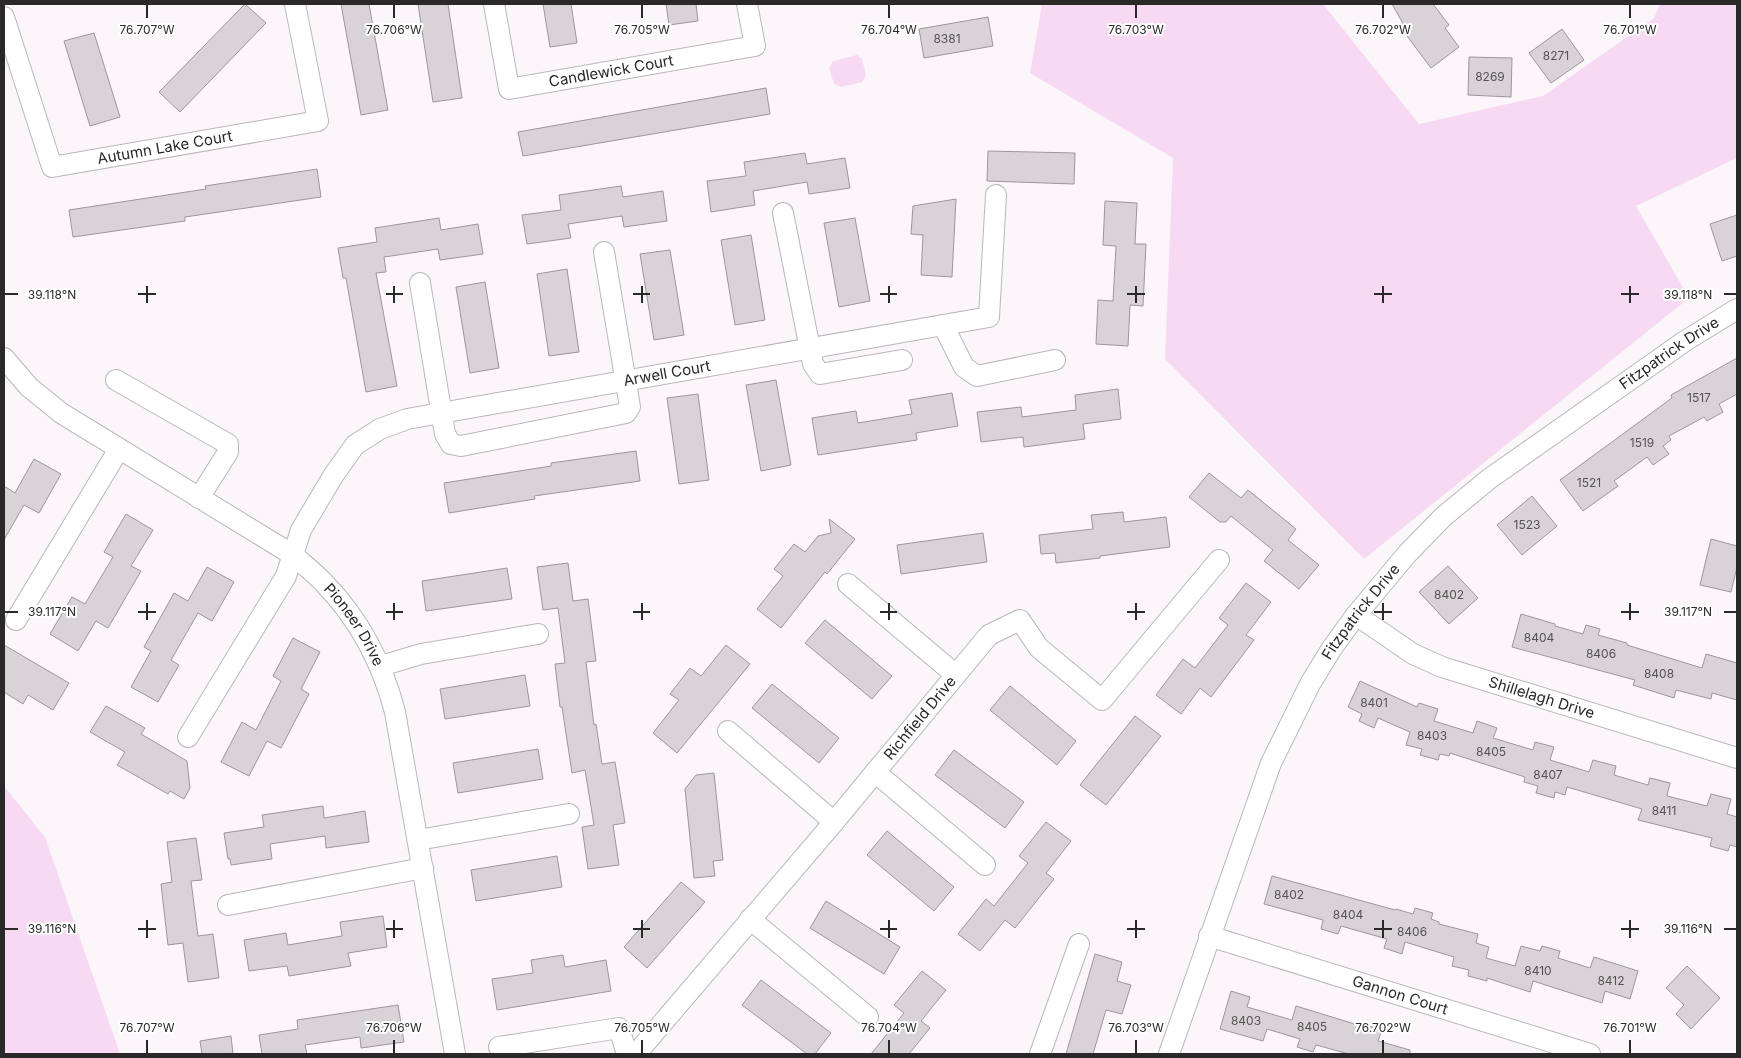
<svg xmlns="http://www.w3.org/2000/svg" width="1741" height="1058" font-family="Inter,sans-serif">
<style>
.green{fill:#f8d9f4}
.building{fill:#d8d3d7;stroke:#9b979b}
.lines{fill:none;stroke-linecap:round;stroke-linejoin:round}
.minor-casing{stroke:#bbb6ba;stroke-width:22}
.minor{stroke:#fff;stroke-width:20}
.ticks{fill:none;stroke:#2a2829;stroke-width:2}
.labels{text-anchor:middle;stroke-width:4;stroke-linejoin:round;paint-order:stroke}
.number-label{font-size:12px;fill:#565354}
.street-label{font-size:15px;fill:#2a2829;stroke:#fff}
.ticks-label{font-size:12px;text-anchor:middle;fill:#2a2829;stroke:#fff;stroke-width:4;stroke-linejoin:round;paint-order:stroke}
</style>
<rect width="100%" height="100%" fill="#fbf6fa"/>
<!-- green -->
<g class="green">
<polygon points="1042,4 1323,4 1419,124 1543,96 1654,18 1660,4 1737,4 1737,158 1636,206 1689,298 1364,559 1165,359 1173,158 1030,73"/>
<polygon points="857,55 862,59 866,75 862,82 841,87 834,84 829,68 833,61"/>
<polygon points="4,786 45,837 120,1054 4,1054"/>
</g>
<!-- building -->
<g class="building">
<polygon points="245,4 266,23 180,112 159,92"/>
<polygon points="341,4 369,4 388,110 361,115"/>
<polygon points="418,4 448,4 462,98 433,102"/>
<polygon points="543,4 571,4 577,43 550,47"/>
<polygon points="666,4 696,4 698,21 669,25"/>
<polygon points="1392,4 1433,4 1449,25 1445,28 1459,47 1431,68 1407,36 1409,34"/>
<polygon points="988,17 993,46 924,58 919,29"/>
<polygon points="1562,29 1584,60 1551,83 1529,53"/>
<polygon points="94,33 120,117 90,126 64,41"/>
<polygon points="1469,57 1512,58 1511,97 1468,95"/>
<polygon points="766,88 770,114 523,156 518,132"/>
<polygon points="988,151 1075,153 1074,184 987,181"/>
<polygon points="805,153 807,164 845,158 850,188 809,194 807,182 753,191 755,205 711,212 707,181 746,176 744,162"/>
<polygon points="317,169 321,197 185,217 185,221 73,237 69,210 206,189 205,186"/>
<polygon points="621,186 623,197 663,191 667,221 624,227 622,216 568,224 571,238 527,244 522,215 561,210 559,195"/>
<polygon points="956,199 952,277 921,275 923,235 911,234 913,206"/>
<polygon points="1105,201 1137,203 1135,244 1146,244 1143,306 1130,305 1128,346 1096,344 1098,300 1113,301 1116,246 1103,245"/>
<polygon points="1737,215 1737,256 1722,261 1710,224"/>
<polygon points="439,218 441,230 478,224 483,254 440,260 438,249 384,257 386,272 376,273 397,386 366,392 346,278 343,278 338,248 377,242 375,228"/>
<polygon points="855,218 870,301 839,307 824,223"/>
<polygon points="751,235 765,320 735,325 721,240"/>
<polygon points="670,250 684,335 654,340 640,254"/>
<polygon points="567,269 579,352 549,356 537,274"/>
<polygon points="485,282 499,368 470,373 456,287"/>
<polygon points="1737,358 1737,394 1719,404 1723,412 1707,421 1704,417 1669,436 1671,440 1663,446 1669,454 1653,465 1647,457 1614,481 1618,486 1583,511 1560,480 1672,398 1671,395"/>
<polygon points="776,380 791,465 761,471 746,385"/>
<polygon points="1118,389 1121,419 1083,424 1085,439 1024,447 1023,437 981,442 977,412 1021,407 1022,417 1076,410 1075,395"/>
<polygon points="952,393 958,426 916,433 917,440 818,455 812,418 856,411 858,423 912,414 909,400"/>
<polygon points="698,394 709,480 679,484 667,398"/>
<polygon points="636,451 640,481 534,496 535,499 449,513 444,483 551,466 551,463"/>
<polygon points="34,459 61,474 39,513 24,505 4,540 4,486 15,493"/>
<polygon points="1209,473 1241,498 1248,490 1296,529 1288,540 1319,565 1299,589 1264,561 1273,550 1231,516 1226,522 1220,522 1189,497"/>
<polygon points="1532,496 1557,526 1522,555 1497,525"/>
<polygon points="1123,512 1124,522 1166,517 1170,547 1100,556 1100,558 1056,563 1055,553 1041,554 1039,535 1093,529 1091,515"/>
<polygon points="126,514 153,530 131,566 141,571 108,628 96,621 78,651 50,634 72,597 85,604 113,557 104,552"/>
<polygon points="829,519 855,539 827,574 825,572 781,628 757,609 783,576 774,569 794,544 805,552 818,536 831,533"/>
<polygon points="983,533 987,562 901,574 897,545"/>
<polygon points="1711,539 1737,546 1737,567 1731,592 1700,585"/>
<polygon points="568,563 573,601 588,599 596,661 586,662 594,725 596,724 602,764 615,762 625,823 613,825 619,865 588,869 582,827 594,825 585,770 572,773 562,707 560,707 555,664 565,663 558,608 543,610 537,567"/>
<polygon points="1448,566 1478,598 1449,624 1419,592"/>
<polygon points="207,567 234,582 212,621 198,613 171,660 179,665 158,702 131,687 151,651 144,647 174,593 188,601"/>
<polygon points="507,568 512,599 426,611 422,581"/>
<polygon points="1246,583 1271,602 1246,635 1254,640 1211,697 1200,688 1181,714 1156,695 1183,659 1195,668 1228,625 1219,618"/>
<polygon points="1521,614 1555,624 1555,626 1583,634 1586,625 1600,629 1598,635 1627,643 1627,645 1702,668 1706,654 1737,663 1737,700 1712,693 1711,699 1676,690 1674,698 1633,685 1635,680 1512,647"/>
<polygon points="825,620 892,676 872,699 805,643"/>
<polygon points="293,638 320,652 301,689 309,694 281,748 267,741 249,776 221,762 242,722 256,730 281,681 273,676"/>
<polygon points="4,645 69,683 53,710 28,695 23,704 4,692"/>
<polygon points="726,645 750,664 677,753 653,733 679,700 670,694 690,668 701,676"/>
<polygon points="525,675 530,706 445,719 440,689"/>
<polygon points="1360,681 1417,707 1419,703 1438,709 1434,721 1473,733 1477,721 1497,728 1493,738 1533,750 1535,742 1554,747 1550,760 1589,772 1593,760 1616,766 1614,775 1648,785 1650,778 1670,783 1667,796 1707,806 1711,794 1731,799 1727,814 1737,817 1737,847 1730,845 1728,851 1710,846 1712,838 1638,820 1642,809 1567,787 1565,795 1555,792 1554,798 1536,793 1538,786 1524,782 1525,777 1450,753 1449,756 1440,754 1438,760 1420,755 1422,749 1406,745 1410,732 1378,718 1374,728 1359,721 1362,714 1348,707"/>
<polygon points="772,684 839,738 819,763 752,708"/>
<polygon points="1010,686 1076,741 1057,765 990,710"/>
<polygon points="106,706 145,728 141,734 187,761 190,788 184,799 170,791 168,794 117,765 125,752 90,732"/>
<polygon points="1135,716 1161,736 1106,805 1080,785"/>
<polygon points="538,749 543,779 458,793 453,763"/>
<polygon points="954,750 1024,802 1005,828 935,775"/>
<polygon points="714,773 723,860 713,861 715,876 694,878 685,789 696,775"/>
<polygon points="323,806 324,818 365,811 369,842 326,848 325,836 270,844 272,859 231,865 230,859 228,859 224,833 264,827 262,815"/>
<polygon points="1046,822 1071,841 1046,873 1054,879 1015,928 1005,920 980,951 958,934 986,899 994,906 1028,863 1019,856"/>
<polygon points="887,831 954,887 934,911 867,855"/>
<polygon points="196,838 202,880 191,881 198,936 213,934 219,978 188,982 183,943 168,945 161,884 172,882 167,842"/>
<polygon points="557,856 562,887 476,901 471,870"/>
<polygon points="1272,876 1395,910 1396,909 1413,914 1415,908 1433,913 1431,919 1439,922 1439,924 1478,934 1476,943 1489,947 1486,958 1515,966 1521,946 1540,951 1542,946 1560,951 1558,958 1590,968 1594,957 1638,971 1630,999 1605,991 1602,1003 1533,981 1530,992 1487,978 1487,981 1468,976 1469,970 1452,966 1454,957 1405,942 1402,954 1384,948 1387,939 1341,926 1338,934 1321,929 1323,920 1264,904"/>
<polygon points="681,882 705,902 647,968 624,947"/>
<polygon points="826,901 900,947 884,974 810,928"/>
<polygon points="383,916 387,947 348,953 351,966 289,976 287,966 249,971 244,940 286,933 288,945 342,936 340,922"/>
<polygon points="1095,954 1122,962 1117,981 1131,985 1122,1014 1106,1010 1093,1054 1066,1054"/>
<polygon points="563,955 565,967 606,960 611,991 497,1010 492,979 533,973 531,960"/>
<polygon points="1687,966 1720,998 1691,1029 1676,1014 1684,1005 1666,988"/>
<polygon points="922,971 946,990 921,1021 930,1028 909,1054 871,1054 904,1013 894,1005"/>
<polygon points="761,980 831,1033 815,1054 807,1054 742,1005"/>
<polygon points="1231,991 1250,997 1247,1007 1292,1020 1296,1006 1358,1025 1359,1023 1382,1030 1378,1041 1410,1050 1410,1054 1349,1054 1316,1045 1313,1052 1297,1047 1300,1039 1267,1029 1263,1041 1220,1029"/>
<polygon points="398,1005 404,1042 361,1048 360,1037 305,1045 307,1054 262,1054 259,1035 298,1029 297,1020"/>
<polygon points="231,1036 233,1054 202,1054 200,1041"/>
</g>
<g class="lines">
<!-- minor casing -->
<g class="minor-casing">
<g id="minor">
<path id="s1" d="M 494,4 L 509,89 L 755,46 L 747,4"/>
<path id="s2" d="M 4,17 L 52,167 L 318,121 L 295,4"/>
<polyline points="783,213 813,364 820,374 902,360"/>
<polyline points="420,283 445,434 451,444 461,446 626,413 630,407 604,252"/>
<polyline points="943,325 964,367 977,376 1055,360"/>
<path id="s3" d="M 4,358 L 29,387 L 61,413 L 293,555 C 303,564 315,573 324,583 C 360,620 382,662 395,712 L 455,1054"/>
<polyline points="116,380 228,444 228,452 199,498"/>
<polyline points="848,584 956,675"/>
<path id="s4" d="M 1356,615 L 1413,654 L 1442,667 L 1737,758"/>
<polyline points="16,620 119,449"/>
<polyline points="381,666 421,654 538,634"/>
<polyline points="728,731 834,822"/>
<path id="s5" d="M 188,737 L 286,576 L 301,530 L 333,476 L 355,445 L 380,429 L 407,419 L 989,317 L 996,195"/>
<polyline points="875,772 985,865"/>
<polyline points="418,840 569,814"/>
<polyline points="228,905 423,868"/>
<polyline points="750,919 868,1017"/>
<path id="s6" d="M 1209,936 L 1590,1054"/>
<polyline points="499,1047 619,1028 627,1054"/>
<path id="s7" d="M 636,1054 L 834,822 L 989,635 L 1020,620 L 1039,648 L 1102,700 L 1219,560"/>
<polyline points="1040,1054 1079,944"/>
<path id="s8" d="M 1169,1054 L 1271,763 L 1310,684 L 1332,648 L 1356,615 L 1407,554 L 1443,517 L 1489,479 L 1685,341 L 1737,309"/>
</g>
</g>
<!-- minor -->
<use href="#minor" class="minor"/>
</g>
<!-- ticks -->
<path class="ticks" d="M 147,5 L 147,18M 394,5 L 394,18M 642,5 L 642,18M 889,5 L 889,18M 1136,5 L 1136,18M 1383,5 L 1383,18M 1630,5 L 1630,18M 147,286 L 147,303M 394,286 L 394,303M 642,286 L 642,303M 889,286 L 889,303M 1136,286 L 1136,303M 1383,286 L 1383,303M 1630,286 L 1630,303M 5,294 L 18,294M 138,294 L 156,294M 386,294 L 403,294M 633,294 L 650,294M 880,294 L 897,294M 1127,294 L 1145,294M 1374,294 L 1392,294M 1621,294 L 1639,294M 1724,294 L 1736,294M 147,603 L 147,620M 394,603 L 394,620M 642,603 L 642,620M 889,603 L 889,620M 1136,603 L 1136,620M 1383,603 L 1383,620M 1630,603 L 1630,620M 5,612 L 18,612M 138,612 L 156,612M 386,612 L 403,612M 633,612 L 650,612M 880,612 L 897,612M 1127,612 L 1145,612M 1374,612 L 1392,612M 1621,612 L 1639,612M 1724,612 L 1736,612M 147,920 L 147,938M 394,920 L 394,938M 642,920 L 642,938M 889,920 L 889,938M 1136,920 L 1136,938M 1383,920 L 1383,938M 1630,920 L 1630,938M 5,929 L 18,929M 138,929 L 156,929M 386,929 L 403,929M 633,929 L 650,929M 880,929 L 897,929M 1127,929 L 1145,929M 1374,929 L 1392,929M 1621,929 L 1639,929M 1724,929 L 1736,929M 147,1040 L 147,1053M 394,1040 L 394,1053M 642,1040 L 642,1053M 889,1040 L 889,1053M 1136,1040 L 1136,1053M 1383,1040 L 1383,1053M 1630,1040 L 1630,1053"/>
<g class="labels">
<!-- number labels -->
<g class="number-label">
<text x="947" y="43">8381</text>
<text x="1556" y="60">8271</text>
<text x="1490" y="81">8269</text>
<text x="1699" y="402">1517</text>
<text x="1642" y="447">1519</text>
<text x="1589" y="487">1521</text>
<text x="1527" y="529">1523</text>
<text x="1449" y="599">8402</text>
<text x="1539" y="642">8404</text>
<text x="1601" y="658">8406</text>
<text x="1659" y="678">8408</text>
<text x="1374" y="707">8401</text>
<text x="1432" y="740">8403</text>
<text x="1491" y="756">8405</text>
<text x="1548" y="779">8407</text>
<text x="1664" y="815">8411</text>
<text x="1289" y="899">8402</text>
<text x="1348" y="919">8404</text>
<text x="1412" y="936">8406</text>
<text x="1538" y="975">8410</text>
<text x="1611" y="985">8412</text>
<text x="1246" y="1025">8403</text>
<text x="1312" y="1031">8405</text>
</g>
<!-- street labels -->
<g class="street-label">
<text dy="5" stroke="none"><textPath href="#s1" startOffset="190">Candlewick Court</textPath></text>
<text dy="5" stroke="none"><textPath href="#s2" startOffset="272">Autumn Lake Court</textPath></text>
<text dy="5" stroke="none"><textPath href="#s8" startOffset="890">Fitzpatrick Drive</textPath></text>
<text dy="5" stroke="none"><textPath href="#s5" startOffset="660">Arwell Court</textPath></text>
<text dy="5" stroke="none"><textPath href="#s8" startOffset="485">Fitzpatrick Drive</textPath></text>
<text dy="5" stroke="none"><textPath href="#s3" startOffset="445">Pioneer Drive</textPath></text>
<text dy="5" stroke="none"><textPath href="#s4" startOffset="205">Shillelagh Drive</textPath></text>
<text dy="5" stroke="none"><textPath href="#s7" startOffset="440">Richfield Drive</textPath></text>
<text dy="5" stroke="none"><textPath href="#s6" startOffset="200">Gannon Court</textPath></text>
</g>
</g>
<g class="ticks-label">
<text x="147" y="34">76.707°W</text>
<text x="394" y="34">76.706°W</text>
<text x="642" y="34">76.705°W</text>
<text x="889" y="34">76.704°W</text>
<text x="1136" y="34">76.703°W</text>
<text x="1383" y="34">76.702°W</text>
<text x="1630" y="34">76.701°W</text>
<text x="52" y="299">39.118°N</text>
<text x="1688" y="299">39.118°N</text>
<text x="52" y="616">39.117°N</text>
<text x="1688" y="616">39.117°N</text>
<text x="52" y="933">39.116°N</text>
<text x="1688" y="933">39.116°N</text>
<text x="147" y="1032">76.707°W</text>
<text x="394" y="1032">76.706°W</text>
<text x="642" y="1032">76.705°W</text>
<text x="889" y="1032">76.704°W</text>
<text x="1136" y="1032">76.703°W</text>
<text x="1383" y="1032">76.702°W</text>
<text x="1630" y="1032">76.701°W</text>
</g>
<!-- border -->
<rect width="1741" height="1058" fill="none" stroke="#2a2829" stroke-width="10"/>
</svg>
